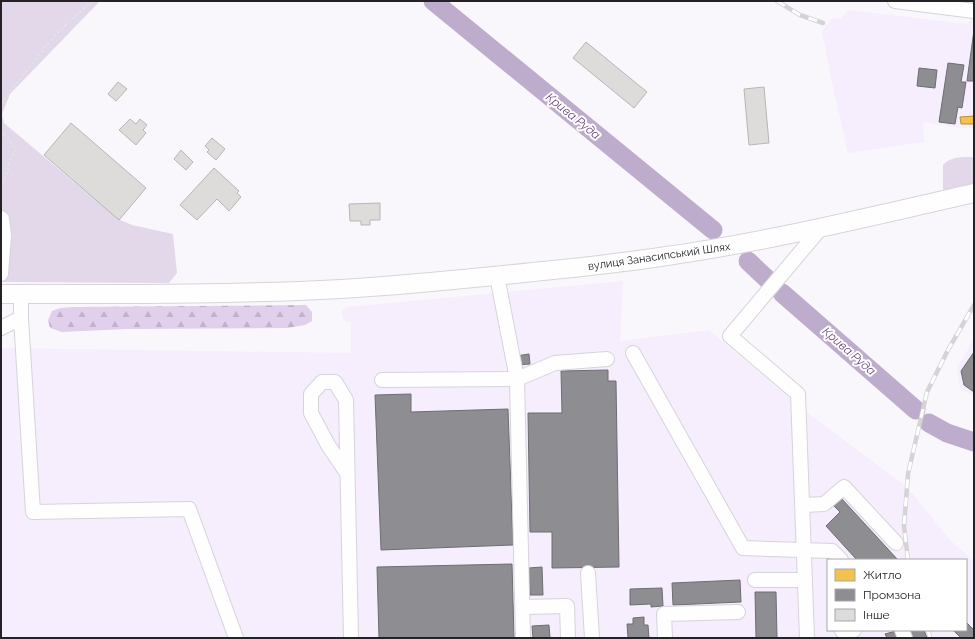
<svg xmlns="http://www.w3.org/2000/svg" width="975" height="639" font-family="Raleway,sans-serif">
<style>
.built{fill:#f6edfd;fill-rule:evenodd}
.green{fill:#e2d8e9}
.forest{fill:url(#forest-firs)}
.homes{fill:#f2c14e;stroke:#b49142}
.industry{fill:#8d8d92;stroke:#6e6d72}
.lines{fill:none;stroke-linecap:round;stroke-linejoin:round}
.river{stroke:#beaccc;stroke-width:19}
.building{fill:#dddcda;stroke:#b7b6b5}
.minor-casing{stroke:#d7d4d9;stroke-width:16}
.major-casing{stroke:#d7d4d9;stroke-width:20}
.path{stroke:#e5e3e6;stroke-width:2;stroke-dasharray:2 3;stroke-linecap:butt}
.minor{stroke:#fefeff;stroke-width:14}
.major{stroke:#fefeff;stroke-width:18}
.rail-casing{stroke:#d5d3d5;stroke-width:4.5}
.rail{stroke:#fff;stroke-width:3;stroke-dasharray:9;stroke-linecap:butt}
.labels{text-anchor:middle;stroke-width:4;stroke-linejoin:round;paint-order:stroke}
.street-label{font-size:11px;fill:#242127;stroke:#fff}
.water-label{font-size:12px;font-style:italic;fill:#68457f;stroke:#fff}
</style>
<defs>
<pattern id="forest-firs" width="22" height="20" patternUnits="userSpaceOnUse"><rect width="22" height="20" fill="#e0d0eb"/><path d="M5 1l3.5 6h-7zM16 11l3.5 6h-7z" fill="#c0b2ca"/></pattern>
</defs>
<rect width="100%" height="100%" fill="#faf7fc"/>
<!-- built -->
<g class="built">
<polygon points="848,10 967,24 971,19 974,19 974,128 960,128 923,122 924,142 848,153 834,92 822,31 832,18 841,19"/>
<path d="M 623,281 L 620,341 L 709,330 L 809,414 L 907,487 L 950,540 L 974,561 L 974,638 L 1,638 L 1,348 L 351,353 L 351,323 L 345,321 L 342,317 L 342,311 L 347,307 ZM 828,560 L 966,560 L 966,630 L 828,630 Z"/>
<polygon points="974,339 974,396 960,387 957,368"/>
</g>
<!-- green -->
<g class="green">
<polygon points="1,1 100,1 10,94 2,114 4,123 118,219 132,225 173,234 177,273 169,283 1,282"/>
<path d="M 974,157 L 974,186 L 943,193 L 943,165 C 951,156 963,157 974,157 Z"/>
</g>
<!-- forest -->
<polygon class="forest" points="306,305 312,312 312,321 305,325 288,328 127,329 62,332 50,328 48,320 52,311 60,308 73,307"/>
<!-- homes -->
<polygon class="homes" points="974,116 974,124 961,124 960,117"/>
<!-- industry -->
<g class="industry">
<polygon points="974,30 974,81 967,81"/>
<polygon points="948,63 964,65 961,82 966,82 962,108 958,107 955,124 939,122"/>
<polygon points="919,68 937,70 935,88 917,86"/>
<polygon points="974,352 974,392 964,385 961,371"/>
<polygon points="529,354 530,364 516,365 516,356"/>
<polygon points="608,370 608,381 616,381 619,567 552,568 552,532 530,532 528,413 562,413 561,371"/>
<polygon points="411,394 411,412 508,409 513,545 381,550 375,395"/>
<polygon points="841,498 898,560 857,560 826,526 840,512 833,505"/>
<polygon points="512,564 514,638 379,638 377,567"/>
<polygon points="542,567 543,595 530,595 529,568"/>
<polygon points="740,580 741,602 673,605 672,583"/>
<polygon points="662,588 663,606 651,607 651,604 630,605 630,589"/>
<polygon points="755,592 776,592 777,638 756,638"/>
<polygon points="644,617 644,625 648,625 649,638 628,638 627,624 633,624 633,618"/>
<polygon points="966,622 974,630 974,638 961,638 953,630 966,630"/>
<polygon points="549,625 550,638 533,638 532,626"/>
<polygon points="909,630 924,630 927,638 911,638"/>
<polygon points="896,631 898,638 887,638 885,634"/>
</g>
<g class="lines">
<!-- river -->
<g class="river">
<polyline points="433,1 713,230"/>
<polyline points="748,261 767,279"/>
<polyline points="782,293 916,410"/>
<polyline points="929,423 947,433 974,442"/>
</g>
</g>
<!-- building -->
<g class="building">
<polygon points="586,42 647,92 634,108 573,58"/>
<polygon points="118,82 127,89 116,101 108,94"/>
<polygon points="764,87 769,143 749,145 744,89"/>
<polygon points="130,119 136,124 140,119 147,125 143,130 146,133 136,145 119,130"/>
<polygon points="71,123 146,188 119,220 44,155"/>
<polygon points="212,138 225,149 216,160 207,152 209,150 205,146"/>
<polygon points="181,150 193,162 186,170 174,159"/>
<polygon points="214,168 239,191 237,193 241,197 229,211 217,199 197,220 180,205"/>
<polygon points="380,203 380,220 370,220 370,225 361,225 361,221 350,221 349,204"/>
</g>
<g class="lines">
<!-- minor casing -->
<g class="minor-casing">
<g id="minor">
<polyline points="895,1 974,11"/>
<polyline points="1,218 2,219 4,235 1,274"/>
<polyline points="497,276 517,379 523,638"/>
<polyline points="21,294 21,318 33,512 189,509 236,638"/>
<polyline points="1,328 21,318"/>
<polyline points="633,353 743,548 832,551 841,560"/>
<polyline points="382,380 517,379 555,363 607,359"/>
<polyline points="347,473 328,445 311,413 311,394 322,382 335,382 346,400 351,638"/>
<polyline points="803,505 824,504 844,487 896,543"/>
<polyline points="588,573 592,638"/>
<polyline points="755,580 805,580"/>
<polyline points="523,607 567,606 568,638"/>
<polyline points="902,630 905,638"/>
<polyline points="842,631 854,630"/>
<polyline points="665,638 664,614 738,612"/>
<polyline points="807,638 798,394 730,336 820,229"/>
</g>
</g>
<!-- major casing -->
<g class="major-casing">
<path id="major" d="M 1,294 C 114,294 228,295 341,289 C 409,285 475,278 543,271 C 582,267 621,263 660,257 C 766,242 870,217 974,193"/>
</g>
<!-- path -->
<g class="path">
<polyline points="1,103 55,35 92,1"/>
<polyline points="1,130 16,149 9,161 8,170 1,186"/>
<polyline points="1,196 2,207"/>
</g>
<!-- minor -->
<use href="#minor" class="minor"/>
<!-- major -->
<use href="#major" class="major"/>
<!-- rail casing -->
<g class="rail-casing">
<g id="rail">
<polyline points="777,1 800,15 823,23"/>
<polyline points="969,1 974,1"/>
<polyline points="908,560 904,526 908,474 927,392 948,350 974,305"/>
<polyline points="928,630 930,638"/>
</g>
</g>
<!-- rail -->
<use href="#rail" class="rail"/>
</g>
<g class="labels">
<!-- street labels -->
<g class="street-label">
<text transform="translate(659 256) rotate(-8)" y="4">вулиця Занасипський Шлях</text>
</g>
<!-- water labels -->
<g class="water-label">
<text transform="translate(573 116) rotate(39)" y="4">Крива Руда</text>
<text transform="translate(849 351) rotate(41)" y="4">Крива Руда</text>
</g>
</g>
<!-- border -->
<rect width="975" height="639" fill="none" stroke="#242127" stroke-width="4"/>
<!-- legend -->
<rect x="827" y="559" width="140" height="72" fill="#ffffff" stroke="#a7a6a9"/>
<rect x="835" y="569" width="20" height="12" fill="#f2c14e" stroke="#a7a6a9"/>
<text x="863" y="579" font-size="12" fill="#242127">Житло</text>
<rect x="835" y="589" width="20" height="12" fill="#8d8d92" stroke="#a7a6a9"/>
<text x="863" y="599" font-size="12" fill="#242127">Промзона</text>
<rect x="835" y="609" width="20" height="12" fill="#dddcda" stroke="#a7a6a9"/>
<text x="863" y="619" font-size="12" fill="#242127">Інше</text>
</svg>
